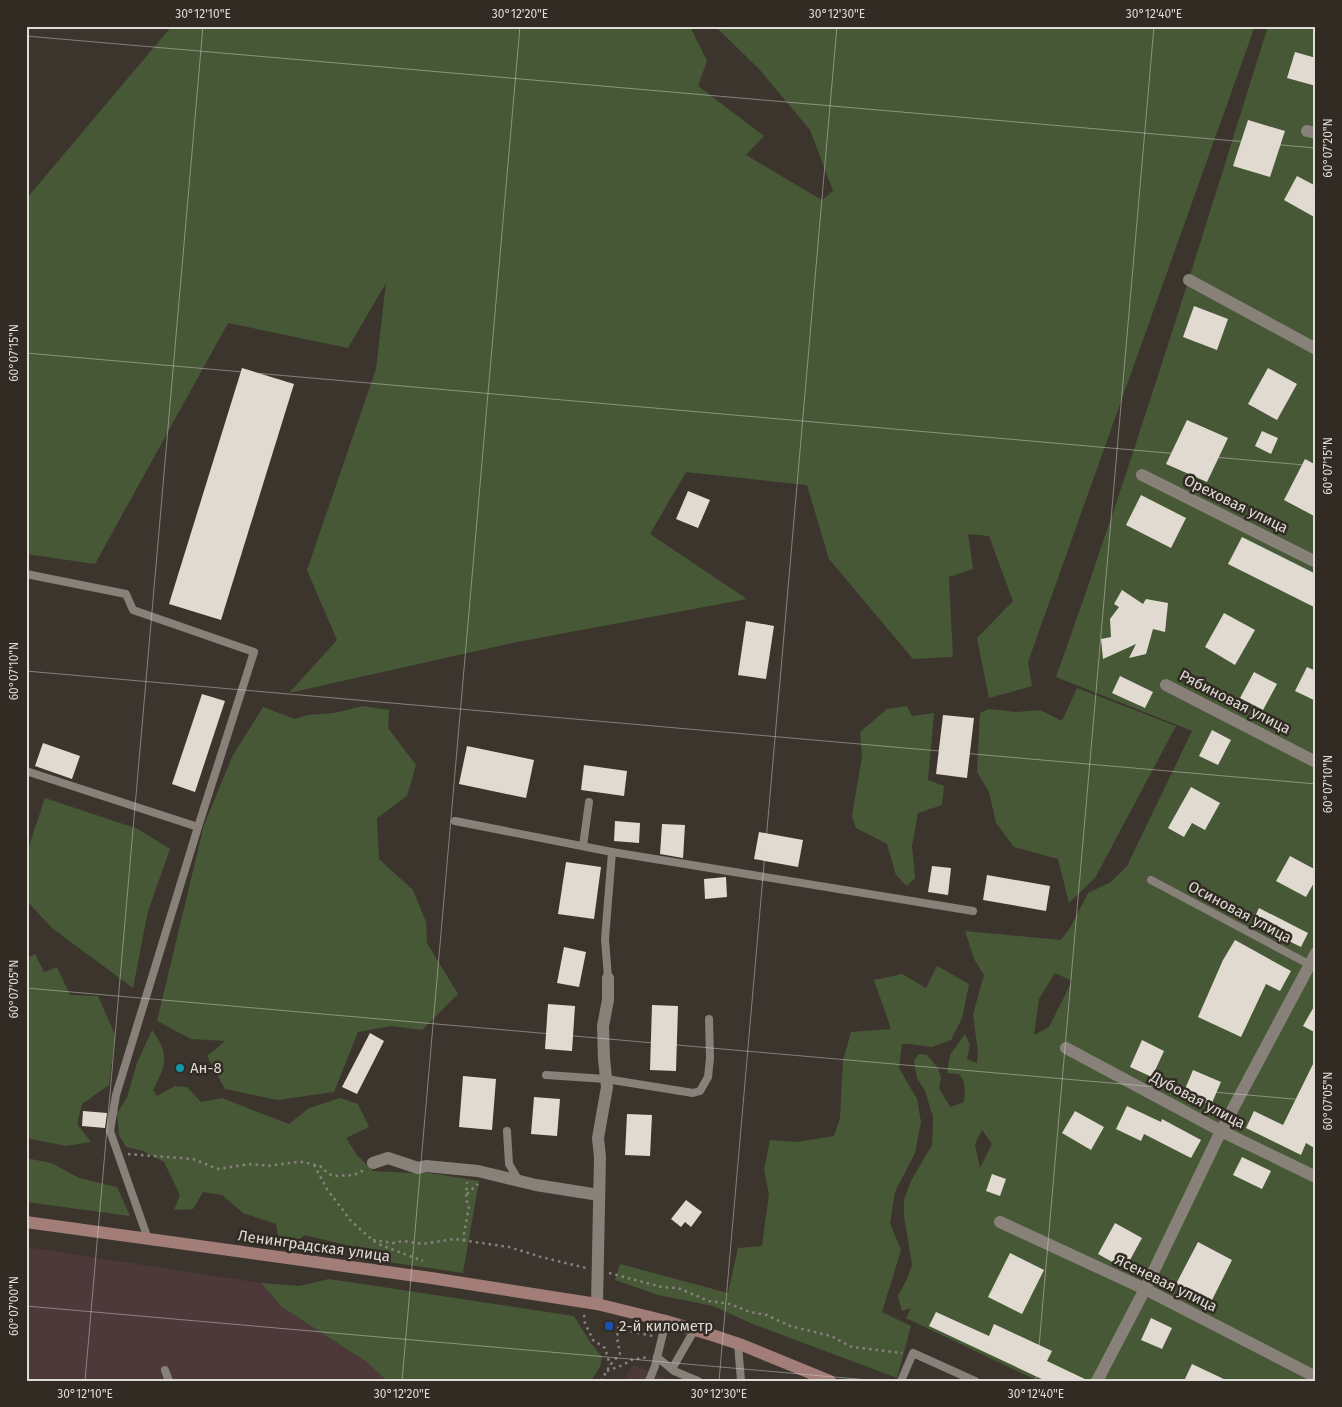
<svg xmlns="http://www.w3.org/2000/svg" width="1342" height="1407" font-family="'Fira Sans',sans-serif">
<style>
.industrial{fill:#4d383a}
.green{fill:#475836;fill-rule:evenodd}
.building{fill:#e1dad0}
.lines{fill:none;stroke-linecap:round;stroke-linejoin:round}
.path{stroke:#86817b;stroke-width:2.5;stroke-dasharray:2.5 4;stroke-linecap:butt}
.service{stroke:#888179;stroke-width:8}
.minor{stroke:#888179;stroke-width:12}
.secondary{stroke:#a37d78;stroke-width:12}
.ticks{fill:none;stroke:#dfdbd6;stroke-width:1;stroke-opacity:0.45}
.culture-dot{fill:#0f9aa8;stroke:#322b24;stroke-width:2}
.transit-dot{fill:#1a4fb4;stroke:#322b24;stroke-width:2}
.labels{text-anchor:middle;stroke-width:5;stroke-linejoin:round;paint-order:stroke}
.street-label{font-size:15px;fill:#dfdbd6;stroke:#322b24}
.poi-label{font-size:15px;fill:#dfdbd6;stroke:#322b24;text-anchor:start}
.neatline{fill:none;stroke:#dfdbd6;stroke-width:2}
.ticks-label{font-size:12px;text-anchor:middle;fill:#dfdbd6}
</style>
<rect width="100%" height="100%" fill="#3c352e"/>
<!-- industrial -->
<g class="industrial">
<polygon points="26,1247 261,1283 282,1307 368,1363 387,1381 26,1381"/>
<polygon points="633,1365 673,1381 623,1381"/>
</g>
<!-- green -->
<g class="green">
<polygon points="172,26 690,26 707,61 698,86 764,136 746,155 822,200 833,191 810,130 760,70 715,26 1255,26 1028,662 1032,686 989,698 977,638 1013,601 989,536 968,534 973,569 949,577 953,657 913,659 829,559 807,485 686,472 650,534 747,599 512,643 289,693 337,640 307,570 376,369 386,283 348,348 228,323 95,564 26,554 26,199"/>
<path d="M 1268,26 L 1316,26 L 1316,1381 L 1038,1381 L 906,1318 L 911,1308 L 902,1311 L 898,1296 L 906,1281 L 912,1265 L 904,1216 L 904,1200 L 911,1181 L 932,1145 L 933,1117 L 925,1091 L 917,1078 L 914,1060 L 919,1054 L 927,1055 L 938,1068 L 941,1078 L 939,1088 L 950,1107 L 964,1102 C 965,1092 966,1082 959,1074 L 947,1073 L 950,1055 L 965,1034 L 970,1045 L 967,1059 L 977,1063 L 978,1053 L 973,1014 L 984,975 L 974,959 L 965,931 L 1061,940 L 1070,928 L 1088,893 L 1111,882 L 1127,866 L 1192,731 L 1056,677 C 1133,462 1200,244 1268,26 ZM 1055,973 L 1072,981 L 1049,1027 L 1034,1035 L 1039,999 ZM 982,1130 L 992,1144 L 980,1168 L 975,1144 Z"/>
<polygon points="1077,688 1176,726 1095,878 1069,903 1058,859 1014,847 996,823 989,792 977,772 980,713 989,709 1017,712 1040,710 1062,721"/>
<polygon points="363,706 389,710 388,728 416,765 407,796 377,818 379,859 413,890 426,922 427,943 458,994 422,1030 391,1026 358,1032 334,1092 277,1100 225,1089 207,1056 225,1041 191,1039 157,1021 204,825 232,757 263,707 295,719 308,715 334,713"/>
<polygon points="907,706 912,716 934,713 928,780 944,786 942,805 918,813 912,846 915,878 907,886 896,875 887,844 856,828 852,816 862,757 860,732 887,709"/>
<polygon points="45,798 138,829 170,849 148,911 133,988 52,928 26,900 26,848 28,849"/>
<polygon points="35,954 44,972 57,967 70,995 98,996 115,1035 109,1085 82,1104 77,1124 91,1142 66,1146 26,1138 26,959"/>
<polygon points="937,966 969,984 962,1018 951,1040 932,1047 910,1044 902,1044 899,1068 917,1099 921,1122 915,1153 895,1192 890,1223 901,1250 882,1312 911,1326 897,1378 755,1325 713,1306 658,1295 615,1280 620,1264 728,1293 738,1248 762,1246 769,1194 764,1170 770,1140 796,1142 834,1136 840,1118 843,1061 851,1032 891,1029 874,980 902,974 926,988"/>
<path d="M 152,1030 C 170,1054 166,1065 153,1090 L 157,1096 L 175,1086 L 187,1087 L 201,1102 L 222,1098 L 289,1124 L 309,1108 L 340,1098 L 358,1104 L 369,1127 L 346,1138 L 357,1155 L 373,1171 L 414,1173 L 430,1173 L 479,1181 L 463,1273 L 395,1263 L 357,1260 L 350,1246 L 305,1235 L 297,1241 L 286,1241 L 278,1235 L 276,1224 L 243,1213 L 222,1195 L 203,1192 L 193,1209 L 174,1210 L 180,1195 L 164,1162 L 143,1151 L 126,1147 L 119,1135 L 117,1113 L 127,1098 L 137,1063 Z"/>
<polygon points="26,1158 51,1163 79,1178 117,1187 130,1216 26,1202"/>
<polygon points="329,1279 574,1316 590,1342 602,1357 600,1367 591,1381 387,1381 368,1363 282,1307 261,1283 299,1286"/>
</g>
<!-- building -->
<g class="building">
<polygon points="1295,52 1316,58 1316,86 1287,78"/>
<polygon points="1248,120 1285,131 1270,177 1233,166"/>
<polygon points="1297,176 1316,186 1316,218 1284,200"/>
<polygon points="1194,306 1228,319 1217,350 1183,337"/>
<polygon points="242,368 294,384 221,620 169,604"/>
<polygon points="1268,368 1297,384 1277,420 1248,404"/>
<polygon points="1187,420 1228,438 1207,482 1166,464"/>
<polygon points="1262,431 1278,438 1271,454 1255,446"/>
<polygon points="1305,459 1316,465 1316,517 1284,500"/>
<polygon points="688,491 710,500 698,528 676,519"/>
<polygon points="1141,495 1186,518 1171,548 1126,525"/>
<polygon points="1242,537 1316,574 1316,608 1228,564"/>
<polygon points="1122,590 1143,604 1146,599 1168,603 1165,632 1153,629 1146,654 1129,658 1136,644 1103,659 1101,639 1111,637 1110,619 1119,607 1114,604"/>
<polygon points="1224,613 1255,630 1235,665 1205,647"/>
<polygon points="746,621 774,626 766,679 738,675"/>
<polygon points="1307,667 1316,671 1316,701 1295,691"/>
<polygon points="1254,672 1277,684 1263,710 1240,698"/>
<polygon points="1120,676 1153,692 1145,708 1112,693"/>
<polygon points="202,694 225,701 195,792 172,784"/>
<polygon points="943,715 974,718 967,778 936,774"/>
<polygon points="1212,730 1231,740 1218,765 1199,756"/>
<polygon points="43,743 80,756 72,779 35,766"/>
<polygon points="467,746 534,760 526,798 459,784"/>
<polygon points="584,765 627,771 624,796 581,790"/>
<polygon points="1191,787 1220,803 1205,830 1192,823 1184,837 1168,828"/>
<polygon points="615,821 640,823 639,843 614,841"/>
<polygon points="662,824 685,825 683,858 660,854"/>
<polygon points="759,832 803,840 798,867 754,859"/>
<polygon points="1290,856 1316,870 1316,879 1306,897 1276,881"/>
<polygon points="566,862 601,867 594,919 558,914"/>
<polygon points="932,866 951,868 948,895 928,892"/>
<polygon points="987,875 1050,886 1046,911 983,900"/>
<polygon points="726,877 727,897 705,899 704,879"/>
<polygon points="1259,908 1308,933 1301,947 1252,923"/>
<polygon points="1235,940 1291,971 1280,991 1266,984 1241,1037 1198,1017 1223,960"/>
<polygon points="564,947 586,952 579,987 557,983"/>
<polygon points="1316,1003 1316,1033 1303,1026"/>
<polygon points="548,1004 575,1006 572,1051 545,1049"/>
<polygon points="652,1005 678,1006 676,1071 650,1070"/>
<polygon points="370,1033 384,1041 357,1094 342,1087"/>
<polygon points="1142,1040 1164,1051 1152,1077 1130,1067"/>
<polygon points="1316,1058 1316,1149 1306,1143 1301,1155 1246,1128 1254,1111 1283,1125"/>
<polygon points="1193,1070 1221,1082 1211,1105 1183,1094"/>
<polygon points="463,1076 496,1079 492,1130 459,1127"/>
<polygon points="534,1097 560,1099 557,1136 531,1134"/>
<polygon points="1127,1106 1161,1122 1162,1119 1201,1140 1191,1158 1144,1134 1141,1141 1116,1129"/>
<polygon points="83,1111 107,1113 105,1128 82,1126"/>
<polygon points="1075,1111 1104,1127 1091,1150 1062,1133"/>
<polygon points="627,1114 652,1115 650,1156 625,1155"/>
<polygon points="1242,1157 1271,1171 1262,1189 1233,1175"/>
<polygon points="992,1174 1006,1179 1000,1196 986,1191"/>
<polygon points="686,1200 702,1212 691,1227 685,1222 681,1227 671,1219"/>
<polygon points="1115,1223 1142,1238 1125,1269 1098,1254"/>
<polygon points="1198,1242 1232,1260 1211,1302 1176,1284"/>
<polygon points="1010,1253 1044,1270 1022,1314 988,1297"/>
<polygon points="936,1312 989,1336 994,1324 1052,1351 1047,1361 1089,1381 1046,1381 929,1326"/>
<polygon points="1151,1318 1172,1328 1162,1349 1141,1340"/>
<polygon points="1192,1364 1228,1381 1184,1381"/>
</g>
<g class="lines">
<!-- path -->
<g class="path">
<polyline points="128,1154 193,1159 218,1169 250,1164 268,1166 297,1162 304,1162 322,1167 327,1173 334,1176 354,1175 364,1170"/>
<polyline points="314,1165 327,1189 351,1221 369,1237 378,1244 423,1261"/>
<polyline points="467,1194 478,1184"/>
<polyline points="373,1240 393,1243 403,1241 422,1244 454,1239 509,1247 541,1257 586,1268"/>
<polyline points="464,1241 464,1234 469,1206 466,1199 467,1182"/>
<polyline points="609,1273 662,1287 678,1288 709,1301 730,1304 750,1312 767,1315 790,1326 831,1336 852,1347 902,1353"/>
<polyline points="584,1315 585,1324 590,1333 593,1340 605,1348 610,1365"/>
<polyline points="618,1329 653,1336"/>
<polyline points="607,1371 623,1365 631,1360 648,1357"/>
<polyline points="601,1381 610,1365 620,1354 617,1337 619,1324"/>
</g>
<!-- service -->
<g class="service">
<polyline points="26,574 126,594 133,610 254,652 198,827 116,1095 110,1131 148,1239"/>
<polyline points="26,771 198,827"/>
<polyline points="455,821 612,852"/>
<polyline points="583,846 589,802"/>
<polyline points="1151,880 1316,968"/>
<polyline points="608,978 605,939 612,852 973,911"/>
<polyline points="546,1075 606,1079 693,1093 700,1091 708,1077 710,1058 709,1019"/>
<polyline points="507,1131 509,1164 519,1181"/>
<polyline points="738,1344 741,1381"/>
<polyline points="657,1357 674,1371 698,1381"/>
<polyline points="672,1369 695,1329"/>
<polyline points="165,1370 169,1381"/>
<polyline points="649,1381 655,1366 666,1321"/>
<polyline points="901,1381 913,1353 975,1381"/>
</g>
<!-- minor -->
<g class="minor">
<polyline points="1307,131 1316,133"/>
<polyline points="1189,280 1316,349"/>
<polyline points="1142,475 1316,562"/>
<polyline points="1166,685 1316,762"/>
<polyline points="1066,1048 1221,1131 1316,1177"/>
<polyline points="373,1163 388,1158 418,1168 426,1166 478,1171 536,1185 599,1195"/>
<polyline points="1000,1222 1145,1289 1316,1377"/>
<polyline points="597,1304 600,1157 598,1138 607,1087 604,1059 603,1026 608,1000 608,978"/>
<polyline points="1097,1381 1145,1289 1221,1131 1316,953"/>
</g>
<!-- secondary -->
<polyline class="secondary" points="26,1222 431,1278 597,1304 666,1321 715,1336 742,1345 830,1381"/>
</g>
<!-- ticks -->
<path class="ticks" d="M 26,36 L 1316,148M 26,353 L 1316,466M 26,671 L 1316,784M 26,988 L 1316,1101M 26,1306 L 880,1381M 85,1381 L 203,26M 402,1381 L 520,26M 719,1381 L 837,26M 1036,1381 L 1154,26"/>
<!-- markers -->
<circle class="culture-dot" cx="180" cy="1068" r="5"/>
<rect class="transit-dot" x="604" y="1321" width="10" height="10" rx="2.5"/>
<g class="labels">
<!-- street labels -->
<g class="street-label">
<text transform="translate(1236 504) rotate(26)" y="5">Ореховая улица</text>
<text transform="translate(1235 702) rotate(27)" y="5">Рябиновая улица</text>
<text transform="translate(1240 912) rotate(28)" y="5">Осиновая улица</text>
<text transform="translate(1198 1100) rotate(28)" y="5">Дубовая улица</text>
<text transform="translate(314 1246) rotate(8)" y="5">Ленинградская улица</text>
<text transform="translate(1166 1283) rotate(26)" y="5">Ясеневая улица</text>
</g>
<!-- poi labels -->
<g class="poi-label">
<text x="190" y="1073">Ан-8</text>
<text x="619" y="1331">2-й километр</text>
</g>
</g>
<!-- border -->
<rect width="1342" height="1407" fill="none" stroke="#322b24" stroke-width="55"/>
<rect x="28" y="28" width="1286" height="1352" class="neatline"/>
<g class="ticks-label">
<text x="203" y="18">30°12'10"E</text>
<text x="520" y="18">30°12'20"E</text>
<text x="837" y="18">30°12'30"E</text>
<text x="1154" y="18">30°12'40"E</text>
<text transform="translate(1328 148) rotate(-90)" y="4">60°07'20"N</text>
<text transform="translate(14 353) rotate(-90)" y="4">60°07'15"N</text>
<text transform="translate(1328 466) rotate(-90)" y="4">60°07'15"N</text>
<text transform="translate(14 671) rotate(-90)" y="4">60°07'10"N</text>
<text transform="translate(1328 784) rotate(-90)" y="4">60°07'10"N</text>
<text transform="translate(14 989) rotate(-90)" y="4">60°07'05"N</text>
<text transform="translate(1328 1101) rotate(-90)" y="4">60°07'05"N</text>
<text transform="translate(14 1306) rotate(-90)" y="4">60°07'00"N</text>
<text x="85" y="1398">30°12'10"E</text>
<text x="402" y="1398">30°12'20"E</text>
<text x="719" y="1398">30°12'30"E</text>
<text x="1036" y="1398">30°12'40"E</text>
</g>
</svg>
